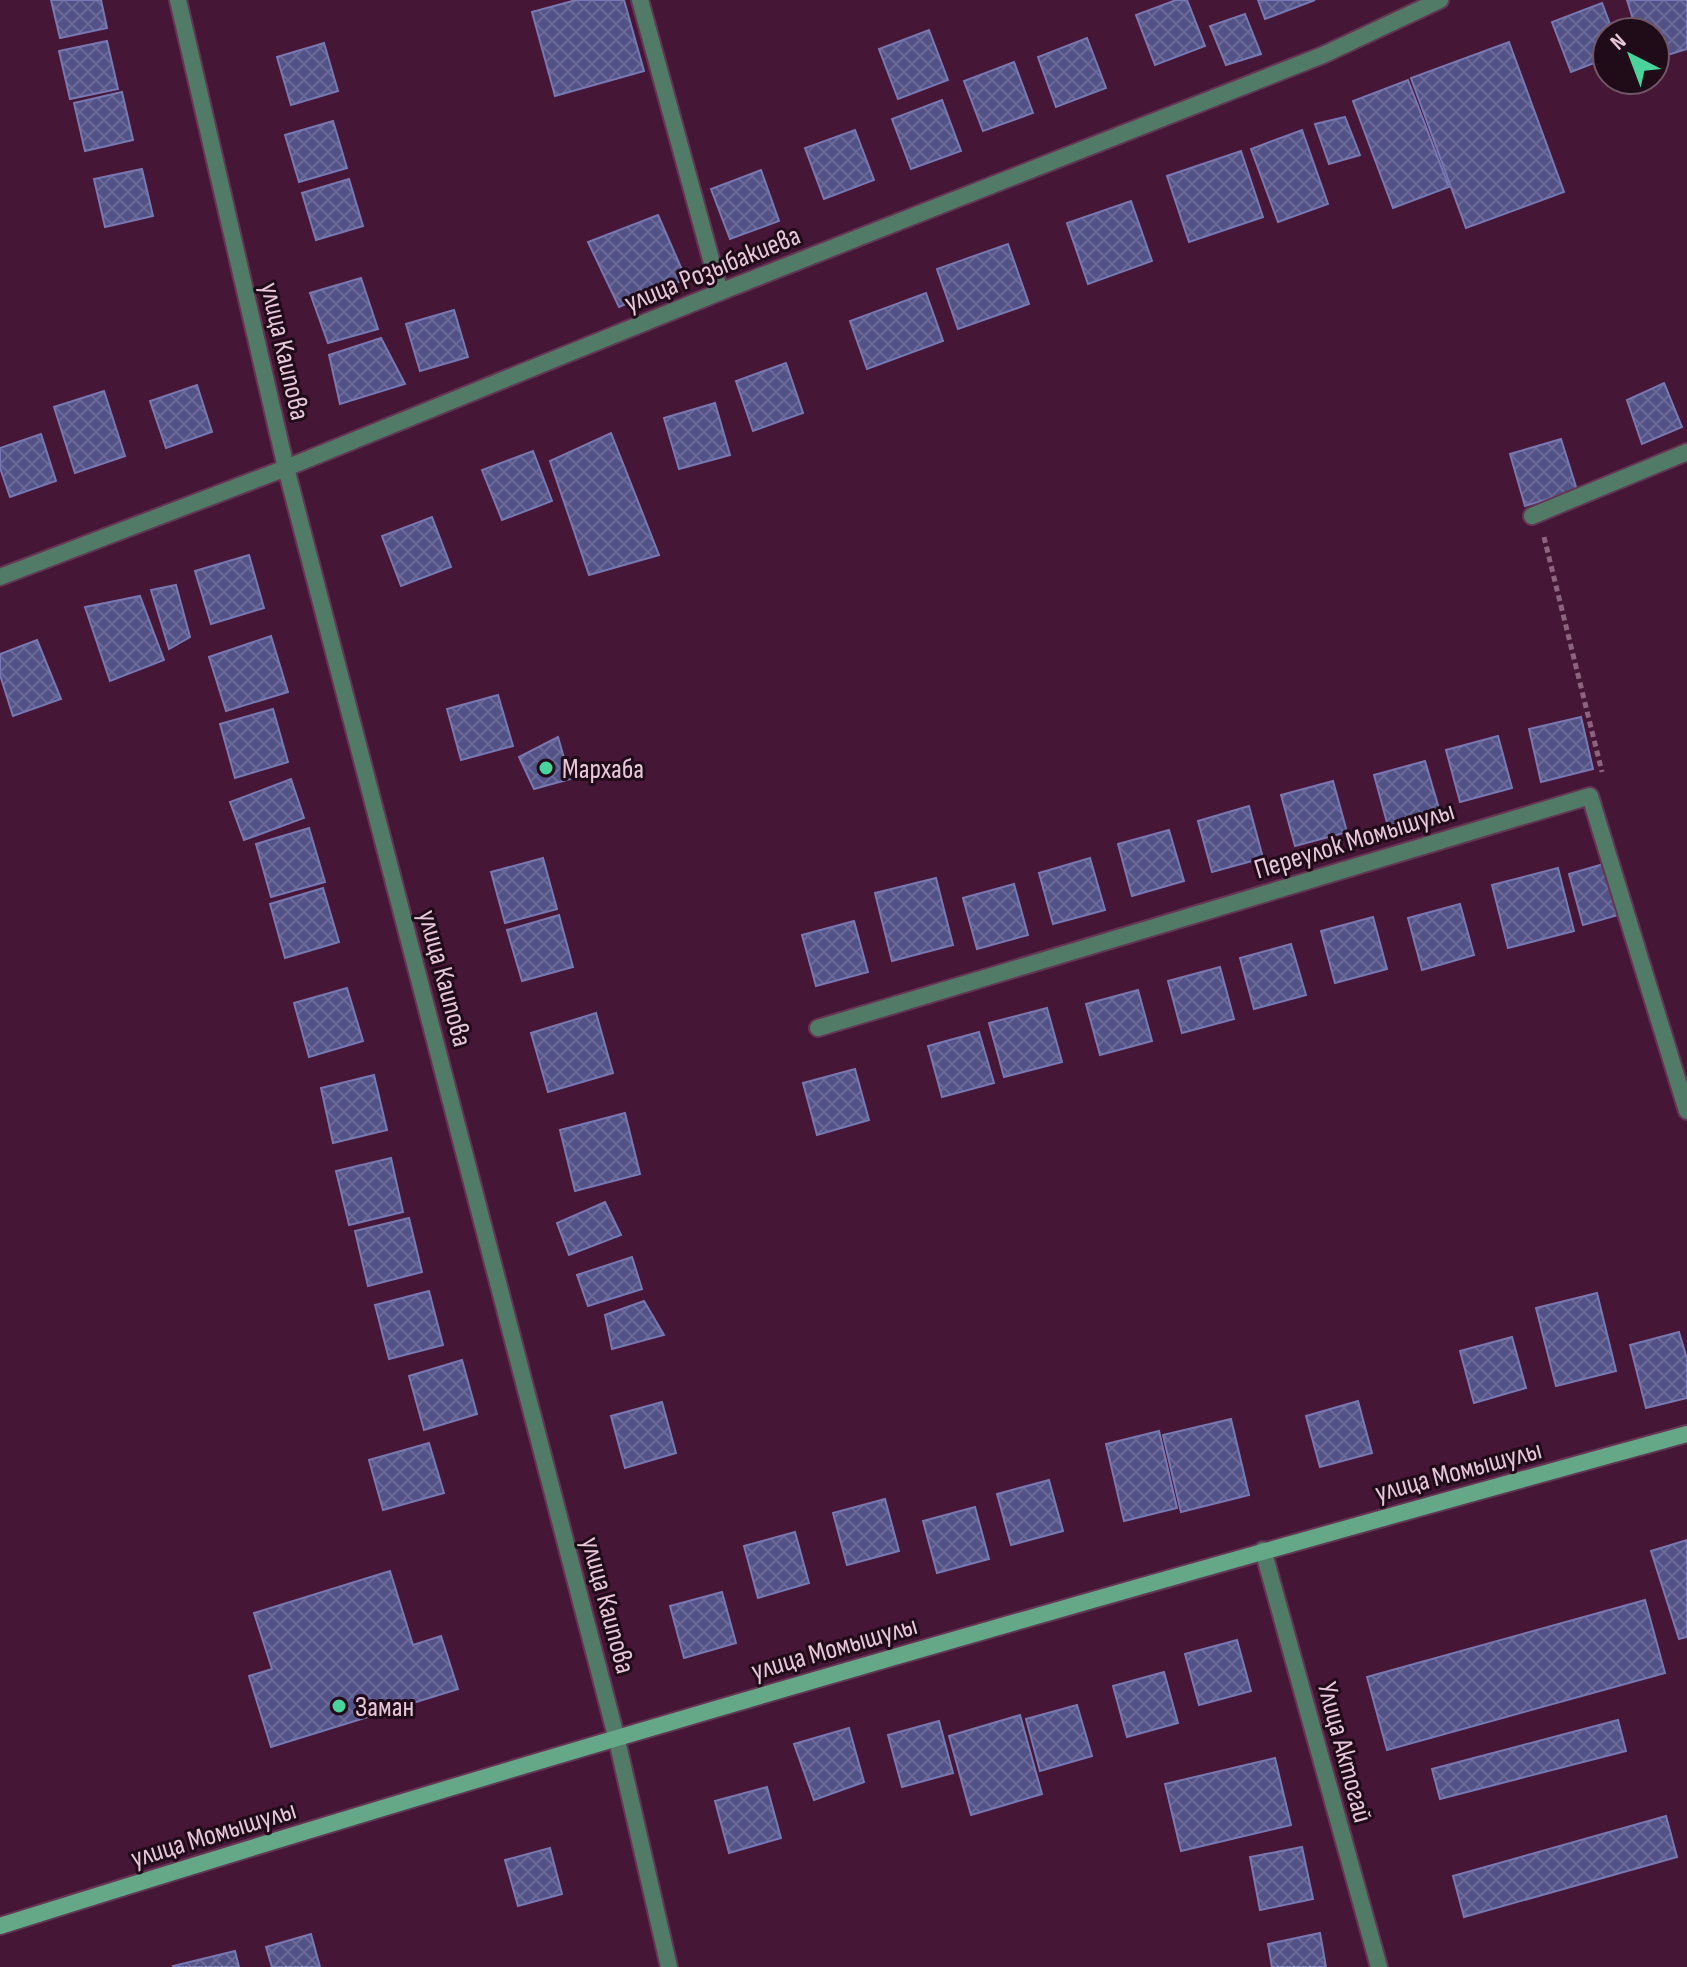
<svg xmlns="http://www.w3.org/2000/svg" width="1687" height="1967" font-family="'Sofia Sans Condensed',sans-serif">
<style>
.building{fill:url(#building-cross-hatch);stroke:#7879b2;stroke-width:2}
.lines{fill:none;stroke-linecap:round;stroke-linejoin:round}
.lane-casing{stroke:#633654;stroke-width:20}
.street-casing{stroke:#633654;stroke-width:20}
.secondary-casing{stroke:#633654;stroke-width:20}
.path{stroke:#8d647e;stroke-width:5;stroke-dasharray:6 4;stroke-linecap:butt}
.lane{stroke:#527b67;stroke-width:16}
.street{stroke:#527b67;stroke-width:16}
.secondary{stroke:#64a888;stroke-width:16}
.poi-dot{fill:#4ad49c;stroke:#200b19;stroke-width:3}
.labels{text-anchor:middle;stroke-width:6;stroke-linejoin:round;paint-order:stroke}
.street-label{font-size:28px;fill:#e7c7da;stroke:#200b19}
.poi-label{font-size:28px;fill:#e7c7da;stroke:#200b19;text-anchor:start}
</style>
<defs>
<pattern id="building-cross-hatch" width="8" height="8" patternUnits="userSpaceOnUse" patternTransform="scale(2)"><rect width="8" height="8" fill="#525287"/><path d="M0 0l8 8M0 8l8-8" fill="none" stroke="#6b6997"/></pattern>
</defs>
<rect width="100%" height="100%" fill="#461636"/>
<!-- building -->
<g class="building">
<polygon points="51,0 101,0 107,28 60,38"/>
<polygon points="576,0 624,0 644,71 555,96 532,12"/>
<polygon points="1176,0 1187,0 1205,46 1155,65 1136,15"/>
<polygon points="1258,0 1315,0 1265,19"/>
<polygon points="1627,0 1687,0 1687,49 1655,59 1655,32 1637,32"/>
<polygon points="1602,3 1613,32 1607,32 1607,58 1571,72 1552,22"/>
<polygon points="1245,14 1261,54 1226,65 1210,26"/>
<polygon points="929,30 948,80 898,99 879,49"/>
<polygon points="1087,38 1106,88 1056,107 1038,57"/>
<polygon points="107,41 118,89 70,99 59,51"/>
<polygon points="1509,42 1564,192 1466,228 1411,78"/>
<polygon points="324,43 338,91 291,105 277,57"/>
<polygon points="1014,62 1033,113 983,131 964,81"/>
<polygon points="1408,80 1449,187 1393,208 1353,101"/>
<polygon points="122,92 133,140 85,151 74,103"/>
<polygon points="942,100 961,151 911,169 892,119"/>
<polygon points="1345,117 1360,155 1329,164 1315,124"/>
<polygon points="333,121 347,168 299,182 285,135"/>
<polygon points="855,130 874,180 824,199 805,148"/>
<polygon points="1302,130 1328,204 1278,222 1251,149"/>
<polygon points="1241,151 1263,217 1189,242 1167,176"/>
<polygon points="142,169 153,216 105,227 94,179"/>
<polygon points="761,170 779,221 730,239 711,189"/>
<polygon points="349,179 363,226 316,240 302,193"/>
<polygon points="1131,201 1152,261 1088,284 1067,223"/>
<polygon points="658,215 686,279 619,307 588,242"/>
<polygon points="1008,244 1029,304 958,329 937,269"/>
<polygon points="361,278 378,329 328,343 310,293"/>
<polygon points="926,293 943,341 867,369 850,321"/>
<polygon points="454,310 468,357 420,371 406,324"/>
<polygon points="381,338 405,384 340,404 329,355"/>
<polygon points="786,363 803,413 753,431 736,381"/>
<polygon points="1664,383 1682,427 1642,444 1627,400"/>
<polygon points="197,385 212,432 166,448 150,401"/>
<polygon points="104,391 125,456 75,473 54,407"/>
<polygon points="715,403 730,455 679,469 664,418"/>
<polygon points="611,433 659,555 589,575 550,461"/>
<polygon points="41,434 56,481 10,497 0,468 0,448"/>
<polygon points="1561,439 1577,490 1525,506 1510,454"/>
<polygon points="533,451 552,501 502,520 482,470"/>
<polygon points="432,517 451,567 401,586 382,536"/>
<polygon points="249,555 264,608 211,624 195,571"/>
<polygon points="176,585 190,637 169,649 151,590"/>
<polygon points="140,596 164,660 110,681 85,607"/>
<polygon points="271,636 288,692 226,711 209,657"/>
<polygon points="37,640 61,699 13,716 0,675 0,654"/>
<polygon points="498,695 513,746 461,760 447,709"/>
<polygon points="273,709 288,762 235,778 220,724"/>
<polygon points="1581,717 1593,769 1541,782 1529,729"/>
<polygon points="1498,736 1512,788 1460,802 1446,750"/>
<polygon points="558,737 570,779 534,789 519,757"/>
<polygon points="1425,761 1440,812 1388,826 1374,775"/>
<polygon points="291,779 304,818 244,840 230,802"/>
<polygon points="1333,781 1347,832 1295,846 1281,795"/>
<polygon points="1249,806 1263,858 1212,872 1198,821"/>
<polygon points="309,828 325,882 271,897 256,844"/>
<polygon points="1169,830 1184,881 1132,896 1118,844"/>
<polygon points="543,858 557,909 505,923 491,872"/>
<polygon points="1090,858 1105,910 1053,924 1039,873"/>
<polygon points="1607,863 1621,914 1583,925 1569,874"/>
<polygon points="1558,868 1574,931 1508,948 1492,885"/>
<polygon points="936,878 953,945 892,961 875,893"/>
<polygon points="1014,884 1028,935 977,949 963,898"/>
<polygon points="323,888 339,942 285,958 270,904"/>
<polygon points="1460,904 1474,955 1422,970 1408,918"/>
<polygon points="559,915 573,967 522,981 507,930"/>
<polygon points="1373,917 1387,969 1335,983 1321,931"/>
<polygon points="854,921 868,972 816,986 802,935"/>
<polygon points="1291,944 1306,995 1254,1009 1240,958"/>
<polygon points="1220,967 1234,1019 1182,1033 1168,981"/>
<polygon points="347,988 363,1041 309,1057 294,1003"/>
<polygon points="1138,990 1152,1041 1100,1055 1086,1004"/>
<polygon points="1047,1008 1062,1062 1004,1077 989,1023"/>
<polygon points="596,1013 613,1073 548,1092 531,1033"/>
<polygon points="979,1032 994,1083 942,1097 928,1046"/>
<polygon points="855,1069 869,1120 817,1135 803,1083"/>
<polygon points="374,1075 387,1130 333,1143 321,1088"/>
<polygon points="625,1113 640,1174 575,1191 560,1130"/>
<polygon points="391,1158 403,1212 349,1225 336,1171"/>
<polygon points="605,1202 621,1235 569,1255 557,1223"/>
<polygon points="409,1218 422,1272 368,1286 355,1231"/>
<polygon points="632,1257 642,1289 588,1306 577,1275"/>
<polygon points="429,1291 443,1345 389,1359 375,1305"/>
<polygon points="1597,1293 1616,1371 1556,1386 1536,1308"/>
<polygon points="644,1301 664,1335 612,1349 605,1315"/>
<polygon points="1679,1332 1687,1359 1687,1398 1646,1408 1630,1345"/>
<polygon points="1512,1337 1526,1388 1474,1403 1460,1351"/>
<polygon points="462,1360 477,1414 424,1430 409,1376"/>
<polygon points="1358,1401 1372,1453 1320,1467 1306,1416"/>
<polygon points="662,1402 676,1453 625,1468 611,1416"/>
<polygon points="1231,1419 1249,1495 1181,1512 1163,1435"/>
<polygon points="1159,1431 1177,1508 1124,1521 1106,1444"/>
<polygon points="429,1443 444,1493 383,1510 369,1460"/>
<polygon points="1049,1480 1063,1531 1011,1545 997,1494"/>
<polygon points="885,1499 899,1551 847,1565 833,1513"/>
<polygon points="975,1507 989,1559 937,1573 923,1521"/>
<polygon points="795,1532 809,1583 758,1598 744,1546"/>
<polygon points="1687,1540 1687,1637 1679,1639 1651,1551"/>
<polygon points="390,1571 413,1645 441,1636 458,1689 271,1747 249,1676 272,1669 254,1613"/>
<polygon points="722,1592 736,1643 684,1658 670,1606"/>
<polygon points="1645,1600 1665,1673 1387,1750 1367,1677"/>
<polygon points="1237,1640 1251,1691 1199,1705 1185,1654"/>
<polygon points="1164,1672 1178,1723 1127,1737 1113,1686"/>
<polygon points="1077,1705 1092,1756 1040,1771 1026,1719"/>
<polygon points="1020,1715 1042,1794 971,1815 949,1736"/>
<polygon points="1618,1720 1626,1751 1440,1799 1432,1769"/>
<polygon points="939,1721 953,1773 902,1787 888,1735"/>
<polygon points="849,1728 864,1782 814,1800 794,1744"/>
<polygon points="1275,1758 1291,1825 1181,1851 1165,1784"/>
<polygon points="767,1787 781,1838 729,1853 715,1801"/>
<polygon points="1666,1816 1677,1857 1464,1917 1453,1876"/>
<polygon points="1302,1847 1313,1899 1260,1910 1250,1857"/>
<polygon points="550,1848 562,1894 518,1906 505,1860"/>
<polygon points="1320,1933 1326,1967 1272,1967 1268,1944"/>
<polygon points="311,1934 320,1967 272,1967 266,1947"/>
<polygon points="235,1951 239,1967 174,1967 173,1966"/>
</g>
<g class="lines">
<!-- lane casing -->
<g class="lane-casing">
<polyline id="lane" points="1532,516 1687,452"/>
</g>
<!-- street casing -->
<g class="street-casing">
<g id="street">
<polyline points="178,0 286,468 616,1736 669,1967"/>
<polyline points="640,0 720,292"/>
<polyline points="0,577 286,468 720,292 1323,55 1440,0"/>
<polyline points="818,1028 1590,796 1687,1111"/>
<polyline points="1263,1550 1379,1967"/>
</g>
</g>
<!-- secondary casing -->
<g class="secondary-casing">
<path id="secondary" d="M 0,1926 C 559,1750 1122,1589 1687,1434"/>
</g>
<!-- path -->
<polyline class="path" points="1544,537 1602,772"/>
<!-- lane -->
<use href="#lane" class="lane"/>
<!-- street -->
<use href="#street" class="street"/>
<!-- secondary -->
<use href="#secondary" class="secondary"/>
</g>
<!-- markers -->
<g class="poi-dot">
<circle cx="546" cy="768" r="8"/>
<circle cx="339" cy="1706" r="8"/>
</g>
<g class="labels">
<!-- street labels -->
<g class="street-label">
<text transform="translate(712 268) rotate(-22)" y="10">улица Розыбакиева</text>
<text transform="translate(286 351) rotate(77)" y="10">улица Каипова</text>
<text transform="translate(1354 839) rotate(-17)" y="10">Переулок Момышулы</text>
<text transform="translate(446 978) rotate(75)" y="10">улица Каипова</text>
<text transform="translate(1458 1470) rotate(-15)" y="10">улица Момышулы</text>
<text transform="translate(609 1605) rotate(75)" y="10">улица Каипова</text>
<text transform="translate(834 1647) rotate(-16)" y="10">улица Момышулы</text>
<text transform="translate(1346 1752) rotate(75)" y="10">Улица Актогай</text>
<text transform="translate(213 1833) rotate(-17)" y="10">улица Момышулы</text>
</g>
<!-- poi labels -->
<g class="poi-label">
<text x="562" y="778">Мархаба</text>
<text x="355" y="1716">Заман</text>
</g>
</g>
<!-- north arrow -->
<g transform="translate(1631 56) rotate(318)"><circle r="38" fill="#200b19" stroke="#705666" stroke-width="2"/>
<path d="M0-6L14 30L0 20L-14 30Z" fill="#4ad49c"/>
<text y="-12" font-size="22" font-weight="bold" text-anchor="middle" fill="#e7c7da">N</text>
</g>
</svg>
